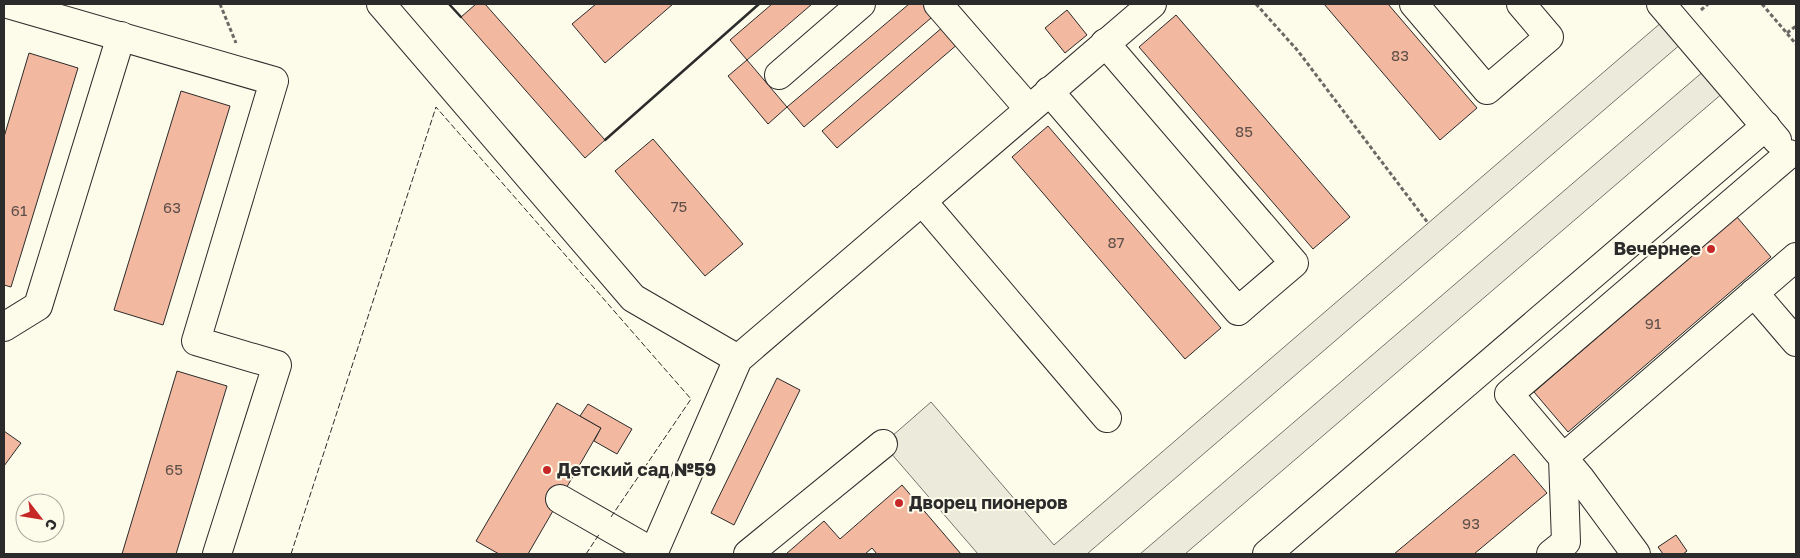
<svg xmlns="http://www.w3.org/2000/svg" width="1800" height="558" font-family="'Golos Text',sans-serif">
<style>
.parking{fill:#eceadb;stroke:#74746e}
.building{fill:#f2b8a0;stroke:#2b2b2b}
.lines{fill:none;stroke-linecap:round;stroke-linejoin:round}
.minor-casing{stroke:#2b2b2b;stroke-width:30}
.path{stroke:#6a6964;stroke-width:3;stroke-dasharray:4 2.5;stroke-linecap:butt}
.minor{stroke:#fdfbea;stroke-width:28}
.fence{stroke:#2b2b2b;stroke-width:1;stroke-dasharray:6 2.5;stroke-linecap:butt}
.wall{stroke:#2b2b2b;stroke-width:2.5}
.poi-dot{fill:#c62828;stroke:#fdfbea;stroke-width:2}
.labels{text-anchor:middle;stroke-width:4;stroke-linejoin:round;paint-order:stroke}
.number-label{font-size:15px;fill:#5d4e48}
.poi-label{font-size:18px;font-weight:bold;fill:#2b2b2b;stroke:#fdfbea;text-anchor:start}
</style>
<rect width="100%" height="100%" fill="#fdfbea"/>
<!-- parking -->
<g class="parking">
<polygon points="1670,15 1689,37 1087,554 978,554 883,444 931,402 1054,545"/>
<polygon points="1712,64 1731,86 1185,554 1140,554"/>
</g>
<!-- building -->
<g class="building">
<polygon points="476,4 485,4 605,140 585,158 461,17"/>
<polygon points="596,4 673,4 605,63 572,24"/>
<polygon points="772,4 812,4 747,60 730,40"/>
<polygon points="909,4 931,4 938,12 804,127 787,107"/>
<polygon points="1324,4 1388,4 1477,108 1440,140"/>
<polygon points="1067,10 1087,35 1065,53 1045,28"/>
<polygon points="1176,15 1350,217 1313,249 1139,47"/>
<polygon points="944,26 959,43 837,148 822,131"/>
<polygon points="29,53 78,68 11,287 4,285 4,137"/>
<polygon points="747,60 787,107 768,124 728,76"/>
<polygon points="181,91 230,106 163,325 114,310"/>
<polygon points="1048,126 1221,328 1185,359 1012,157"/>
<polygon points="653,139 743,244 705,276 615,171"/>
<polygon points="1737,217 1771,257 1568,432 1534,392"/>
<polygon points="177,371 227,386 176,554 122,554"/>
<polygon points="777,378 800,390 734,525 711,513"/>
<polygon points="557,403 601,428 528,554 499,554 476,541"/>
<polygon points="588,404 632,429 617,454 594,441 601,428 580,416"/>
<polygon points="4,431 21,443 4,466"/>
<polygon points="1514,454 1547,493 1474,554 1394,554"/>
<polygon points="902,485 961,554 877,554 872,548 865,554 786,554 824,521 840,539"/>
<polygon points="1676,535 1687,551 1683,554 1663,554 1658,547"/>
</g>
<g class="lines">
<!-- minor casing -->
<g class="minor-casing">
<g id="minor">
<polyline points="8,4 274,81 196,341 277,365 217,554"/>
<polyline points="381,4 633,298 738,359"/>
<polyline points="938,4 1029,109"/>
<polyline points="1414,4 1487,90 1549,37 1521,4"/>
<polyline points="1661,4 1777,140"/>
<polyline points="779,75 861,4"/>
<polyline points="1049,91 1238,311 1294,263 1105,43"/>
<polyline points="922,201 1107,418"/>
<polyline points="1754,293 1796,342"/>
<polyline points="4,327 38,306 121,36"/>
<polyline points="560,499 654,553"/>
<polyline points="653,554 738,359 1152,4"/>
<polyline points="748,554 883,444"/>
<polyline points="1267,554 1766,126"/>
<polyline points="1551,554 1566,542 1563,458 1796,257"/>
<polyline points="1636,554 1580,478 1509,394 1789,154"/>
</g>
</g>
<!-- path -->
<g class="path">
<polyline points="220,4 236,43"/>
<polyline points="1256,4 1298,51 1428,223"/>
<polyline points="1762,4 1796,44"/>
<polyline points="1701,10 1708,4"/>
<polyline points="1787,33 1796,26"/>
</g>
<!-- minor -->
<use href="#minor" class="minor"/>
<!-- fence -->
<g class="fence">
<polyline points="291,554 436,107 691,399 611,517"/>
<polyline points="586,554 600,533"/>
</g>
<!-- wall -->
<g class="wall">
<polyline points="449,4 461,17"/>
<polyline points="605,140 759,4"/>
</g>
</g>
<!-- markers -->
<g class="poi-dot">
<circle cx="1711" cy="249" r="5"/>
<circle cx="547" cy="470" r="5"/>
<circle cx="899" cy="503" r="5"/>
</g>
<g class="labels">
<!-- number labels -->
<g class="number-label">
<text x="1400" y="61">83</text>
<text x="1244" y="137">85</text>
<text x="679" y="212">75</text>
<text x="172" y="213">63</text>
<text x="19" y="216">61</text>
<text x="1116" y="248">87</text>
<text x="1653" y="329">91</text>
<text x="174" y="475">65</text>
<text x="1471" y="529">93</text>
</g>
<!-- poi labels -->
<g class="poi-label">
<text x="1701" y="255" text-anchor="end">Вечернее</text>
<text x="557" y="476">Детский сад №59</text>
<text x="909" y="509">Дворец пионеров</text>
</g>
</g>
<!-- border -->
<rect width="1800" height="558" fill="none" stroke="#2b2b2b" stroke-width="10"/>
<!-- north arrow -->
<g transform="translate(40 518) rotate(121)"><circle r="24" fill="#fdfbea" stroke="#a9a89e"/>
<path d="M0-4L9 19L0 12L-9 19Z" fill="#c62828"/>
<text y="-8" font-size="14" font-weight="bold" text-anchor="middle" fill="#2b2b2b">С</text>
</g>
</svg>
